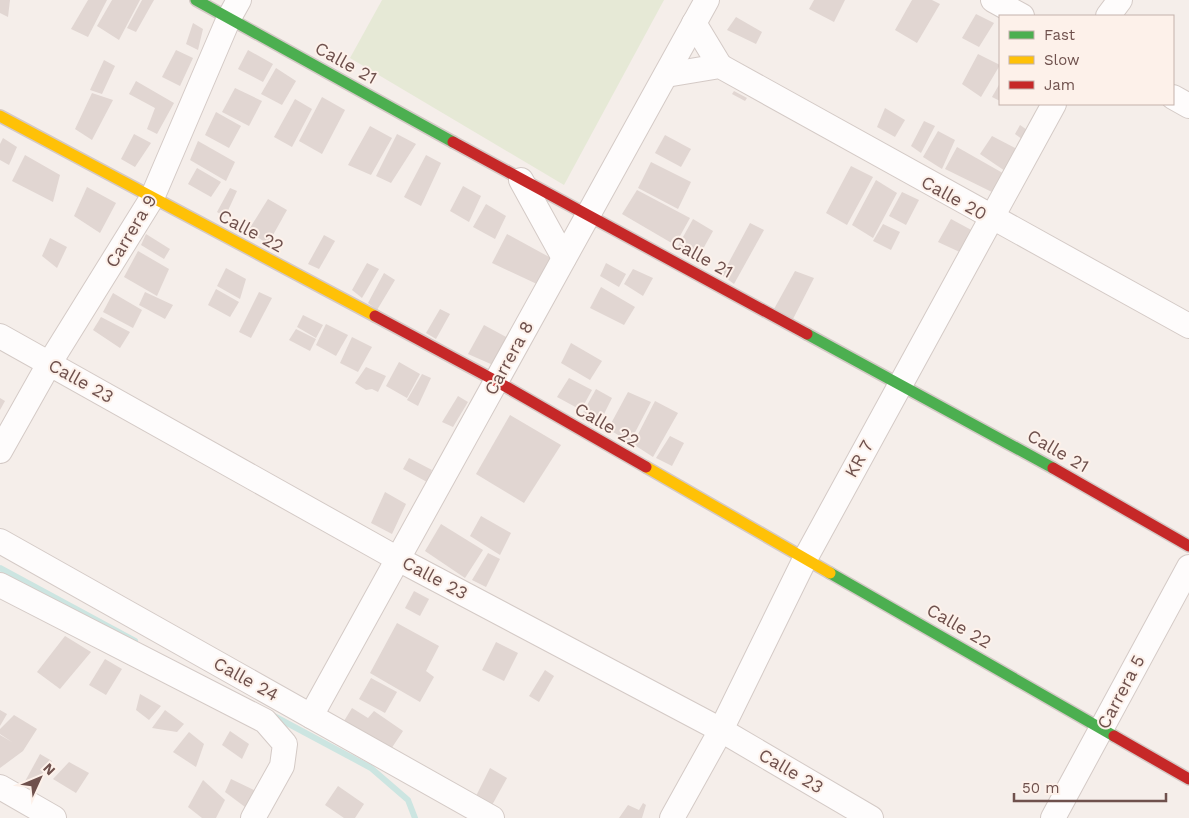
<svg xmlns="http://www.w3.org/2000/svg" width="1189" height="818" font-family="'Work Sans',sans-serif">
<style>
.green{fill:#e6e9d6}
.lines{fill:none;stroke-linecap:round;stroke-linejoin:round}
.stream{stroke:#cce5e1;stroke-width:6}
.building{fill:#e1d6d2}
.street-casing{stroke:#d4cac6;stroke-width:26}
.fast-casing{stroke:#d4c9c6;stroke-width:14}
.slow-casing{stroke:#d4c9c6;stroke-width:14}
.jam-casing{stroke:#d4c9c6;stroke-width:14}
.street{stroke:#fefcfc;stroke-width:24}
.fast{stroke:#4caf50;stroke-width:11}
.slow{stroke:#ffc107;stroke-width:11}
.jam{stroke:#c62828;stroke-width:11}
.labels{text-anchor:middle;stroke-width:4;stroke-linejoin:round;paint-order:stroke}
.street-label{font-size:18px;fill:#6f514d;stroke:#fdf1ea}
</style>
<rect width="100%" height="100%" fill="#f5eeea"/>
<!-- green -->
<polygon class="green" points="382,0 664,0 564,185 350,58"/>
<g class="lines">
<!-- stream -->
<g class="stream">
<polyline points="0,568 135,641"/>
<polyline points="272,715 371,768 408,800 415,818"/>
</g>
</g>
<!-- building -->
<g class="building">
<polygon points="0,0 10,0 8,17 0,13"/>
<polygon points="88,0 107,0 88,37 71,29"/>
<polygon points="112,0 140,0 119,40 97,26"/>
<polygon points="142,0 154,0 136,32 127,28"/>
<polygon points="814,0 845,0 834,22 809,9"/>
<polygon points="912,0 932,0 940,4 917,43 895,30"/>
<polygon points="976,14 994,23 979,47 962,38"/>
<polygon points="736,17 762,32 756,44 727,30"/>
<polygon points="193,23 203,29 198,50 186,44"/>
<polygon points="176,50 193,58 180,86 162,77"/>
<polygon points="248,50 273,64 263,82 238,69"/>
<polygon points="978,54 1000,65 981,97 962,84"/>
<polygon points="104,60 115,66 102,94 90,90"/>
<polygon points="276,68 296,81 282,105 261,94"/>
<polygon points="136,81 174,103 157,134 147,129 155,108 129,94"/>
<polygon points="1000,83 1000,101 992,97"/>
<polygon points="235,88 262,101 249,126 222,112"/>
<polygon points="734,91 747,98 745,101 732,94"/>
<polygon points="92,93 113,100 92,140 75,129"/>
<polygon points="322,97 345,110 322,154 299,141"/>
<polygon points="295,99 312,109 292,147 274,137"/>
<polygon points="885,108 905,120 895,137 877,127"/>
<polygon points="216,112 241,126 229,148 205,135"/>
<polygon points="924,121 935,126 921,153 911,146"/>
<polygon points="1020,125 1030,132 1026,142 1015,134"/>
<polygon points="370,126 392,138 371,175 348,165"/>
<polygon points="938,131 955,140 942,169 923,157"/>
<polygon points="134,134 151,143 135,167 121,159"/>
<polygon points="397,134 416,144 391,183 376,176"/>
<polygon points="665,135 691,149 681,167 655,153"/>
<polygon points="992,136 1021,151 1008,173 980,154"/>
<polygon points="3,138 17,147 9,165 0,160 0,144"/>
<polygon points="198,141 235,162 226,181 190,160"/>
<polygon points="957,147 1008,176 996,194 945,169"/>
<polygon points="25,155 60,175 53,202 12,181"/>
<polygon points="426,155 441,163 421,206 404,197"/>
<polygon points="651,162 691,182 678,209 638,188"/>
<polygon points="851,166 873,177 847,225 826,213"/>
<polygon points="197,168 221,182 211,197 188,184"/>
<polygon points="876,180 897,193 873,238 852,225"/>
<polygon points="463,186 481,196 469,222 450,211"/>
<polygon points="87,187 116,203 100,233 74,216"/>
<polygon points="230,188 237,191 225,217 217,212"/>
<polygon points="637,190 690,218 675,245 622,214"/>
<polygon points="902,192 919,200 906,225 889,216"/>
<polygon points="268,199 287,210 268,244 248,231"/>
<polygon points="486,204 506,216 495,239 473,227"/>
<polygon points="693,219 713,231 698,258 678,246"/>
<polygon points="951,219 975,232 964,254 938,242"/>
<polygon points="750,223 764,230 734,284 722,275"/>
<polygon points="883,224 900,232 891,250 873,241"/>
<polygon points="146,234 170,249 164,259 141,245"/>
<polygon points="507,234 551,258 539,285 492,263"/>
<polygon points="324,235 335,241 319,269 308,264"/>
<polygon points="50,238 67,247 57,268 42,256"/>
<polygon points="138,251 169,269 157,296 124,277"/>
<polygon points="367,263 379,269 362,298 352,290"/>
<polygon points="606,263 626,274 619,287 600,276"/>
<polygon points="226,268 246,279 240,299 217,286"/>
<polygon points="633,269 653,278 643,296 624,284"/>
<polygon points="795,271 814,278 793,319 774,309"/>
<polygon points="384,273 395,280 377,310 368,303"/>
<polygon points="601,287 635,307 624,325 590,308"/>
<polygon points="216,289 239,302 230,317 208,305"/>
<polygon points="145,292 173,305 165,319 139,305"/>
<polygon points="259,292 272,298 251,338 239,332"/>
<polygon points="113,293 142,310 133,328 103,312"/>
<polygon points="440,309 450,314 436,339 426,333"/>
<polygon points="303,315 323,325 316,338 297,327"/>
<polygon points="101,317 130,332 120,348 93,330"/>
<polygon points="326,324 348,335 336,356 316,345"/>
<polygon points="484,325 508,338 493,365 468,354"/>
<polygon points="296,329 316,339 310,351 289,340"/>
<polygon points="352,337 372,347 358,372 340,363"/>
<polygon points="571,343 602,361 590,380 561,363"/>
<polygon points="399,362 420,374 407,398 386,386"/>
<polygon points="366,367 386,376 378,392 372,389 366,390 355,383"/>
<polygon points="422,374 431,378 418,406 407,400"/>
<polygon points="569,378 592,390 581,410 557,397"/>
<polygon points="596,389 612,398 597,428 580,418"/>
<polygon points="628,392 651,402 630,442 608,429"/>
<polygon points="458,396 468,402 453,427 442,422"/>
<polygon points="0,398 5,401 0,410"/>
<polygon points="655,401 678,413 653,457 633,444"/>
<polygon points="510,415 561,445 524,503 476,474"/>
<polygon points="670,436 684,443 672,466 656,458"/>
<polygon points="409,458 432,470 427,482 403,469"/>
<polygon points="385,492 406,504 392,534 371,523"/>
<polygon points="481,516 511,533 500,555 470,536"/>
<polygon points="441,524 483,550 465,578 425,551"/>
<polygon points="488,553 500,559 486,587 472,580"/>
<polygon points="414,591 429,599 420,616 405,608"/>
<polygon points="397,623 439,646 426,671 434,677 420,702 370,673"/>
<polygon points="65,636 91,652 60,689 37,672"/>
<polygon points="496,642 518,653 504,681 482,670"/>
<polygon points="105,659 122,669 106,695 89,685"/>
<polygon points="545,670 554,676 539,702 529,696"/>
<polygon points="371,678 397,692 385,713 359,699"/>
<polygon points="140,694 161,706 149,720 136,710"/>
<polygon points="352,708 368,718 374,711 403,731 389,752 344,721"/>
<polygon points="0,710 7,714 0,726"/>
<polygon points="165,710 184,724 177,732 152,728"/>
<polygon points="14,715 37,729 23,751 0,768 0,735 12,742 0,734 0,729"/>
<polygon points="230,731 249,744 242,759 222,745"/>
<polygon points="189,732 204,744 196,767 173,752"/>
<polygon points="40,754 52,761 34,791 23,785"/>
<polygon points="69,762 89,773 76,793 53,779"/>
<polygon points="490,768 507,778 491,807 475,798"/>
<polygon points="231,779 256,791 245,807 225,792"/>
<polygon points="203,780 225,800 216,818 202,818 188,807"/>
<polygon points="338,786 364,804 355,818 344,818 325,805"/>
<polygon points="643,803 646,805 642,818 619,818 628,805 639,810"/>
</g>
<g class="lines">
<!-- street casing -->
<g class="street-casing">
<g id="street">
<polyline points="993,0 1022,16"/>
<polyline points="1108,16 1120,0"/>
<polyline points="694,23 720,66"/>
<polyline points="666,75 720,66 1189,326"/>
<polyline points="1173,97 1189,106"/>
<polyline points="521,180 564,258"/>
<polyline points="0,336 398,559 721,730 871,818"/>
<polyline points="0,451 49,364 152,198 229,18 239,0"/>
<polyline points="0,541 492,818"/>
<polyline points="0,585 265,721 285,744 282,766 253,818"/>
<polyline points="311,716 707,0"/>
<polyline points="0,787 54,818"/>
<polyline points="672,818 721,730 805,559 1054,104"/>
<polyline points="1053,818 1189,567"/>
</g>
</g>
<!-- fast casing -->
<g class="fast-casing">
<g id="fast">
<polyline points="196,0 453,142"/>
<polyline points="807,334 1053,468"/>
<polyline points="830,573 1114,736"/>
</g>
</g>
<!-- slow casing -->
<g class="slow-casing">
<g id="slow">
<polyline points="0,116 375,316"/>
<polyline points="646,467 830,573"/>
</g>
</g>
<!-- jam casing -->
<g class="jam-casing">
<g id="jam">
<polyline points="453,142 807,334"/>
<polyline points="375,316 496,381 646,467"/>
<polyline points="1053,468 1189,546"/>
<polyline points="1114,736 1189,779"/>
</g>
</g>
<!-- street -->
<use href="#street" class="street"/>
<!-- fast -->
<use href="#fast" class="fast"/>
<!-- slow -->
<use href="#slow" class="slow"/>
<!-- jam -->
<use href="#jam" class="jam"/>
</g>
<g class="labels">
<!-- street labels -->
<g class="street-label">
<text transform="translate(346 63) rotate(29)" y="6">Calle 21</text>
<text transform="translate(954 198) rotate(29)" y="6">Calle 20</text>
<text transform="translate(131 231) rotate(-59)" y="6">Carrera 9</text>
<text transform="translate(251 231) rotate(28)" y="6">Calle 22</text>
<text transform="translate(702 257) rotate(29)" y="6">Calle 21</text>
<text transform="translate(509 358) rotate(-61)" y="6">Carrera 8</text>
<text transform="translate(81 381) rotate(29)" y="6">Calle 23</text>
<text transform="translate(607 425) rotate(30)" y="6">Calle 22</text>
<text transform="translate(1058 451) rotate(30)" y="6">Calle 21</text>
<text transform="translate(859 459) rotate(-61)" y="6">KR 7</text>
<text transform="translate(435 578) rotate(28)" y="6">Calle 23</text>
<text transform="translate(959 626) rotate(30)" y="6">Calle 22</text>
<text transform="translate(246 679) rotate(29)" y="6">Calle 24</text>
<text transform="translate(1121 692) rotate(-62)" y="6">Carrera 5</text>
<text transform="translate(791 771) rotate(30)" y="6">Calle 23</text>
</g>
</g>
<!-- legend -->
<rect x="999" y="15" width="175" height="90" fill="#fdf1ea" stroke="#c4b1ab"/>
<rect x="1009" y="31" width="25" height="8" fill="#4caf50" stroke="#c4b1ab"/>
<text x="1044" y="40" font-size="15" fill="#6f514d">Fast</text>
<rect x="1009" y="56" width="25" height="8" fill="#ffc107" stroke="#c4b1ab"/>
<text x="1044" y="65" font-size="15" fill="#6f514d">Slow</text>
<rect x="1009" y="81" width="25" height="8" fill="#c62828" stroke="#c4b1ab"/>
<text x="1044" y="90" font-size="15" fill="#6f514d">Jam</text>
<!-- north arrow -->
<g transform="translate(40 778) rotate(46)" stroke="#fdf1ea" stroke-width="4" paint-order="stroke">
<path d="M0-4L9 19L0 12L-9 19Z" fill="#6f514d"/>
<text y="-8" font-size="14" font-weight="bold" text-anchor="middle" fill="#6f514d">N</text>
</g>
<!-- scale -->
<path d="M1014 793v8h152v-8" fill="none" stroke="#6f514d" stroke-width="2.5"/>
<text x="1022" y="793" font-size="15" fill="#6f514d" stroke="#fdf1ea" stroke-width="4" paint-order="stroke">50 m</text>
</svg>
